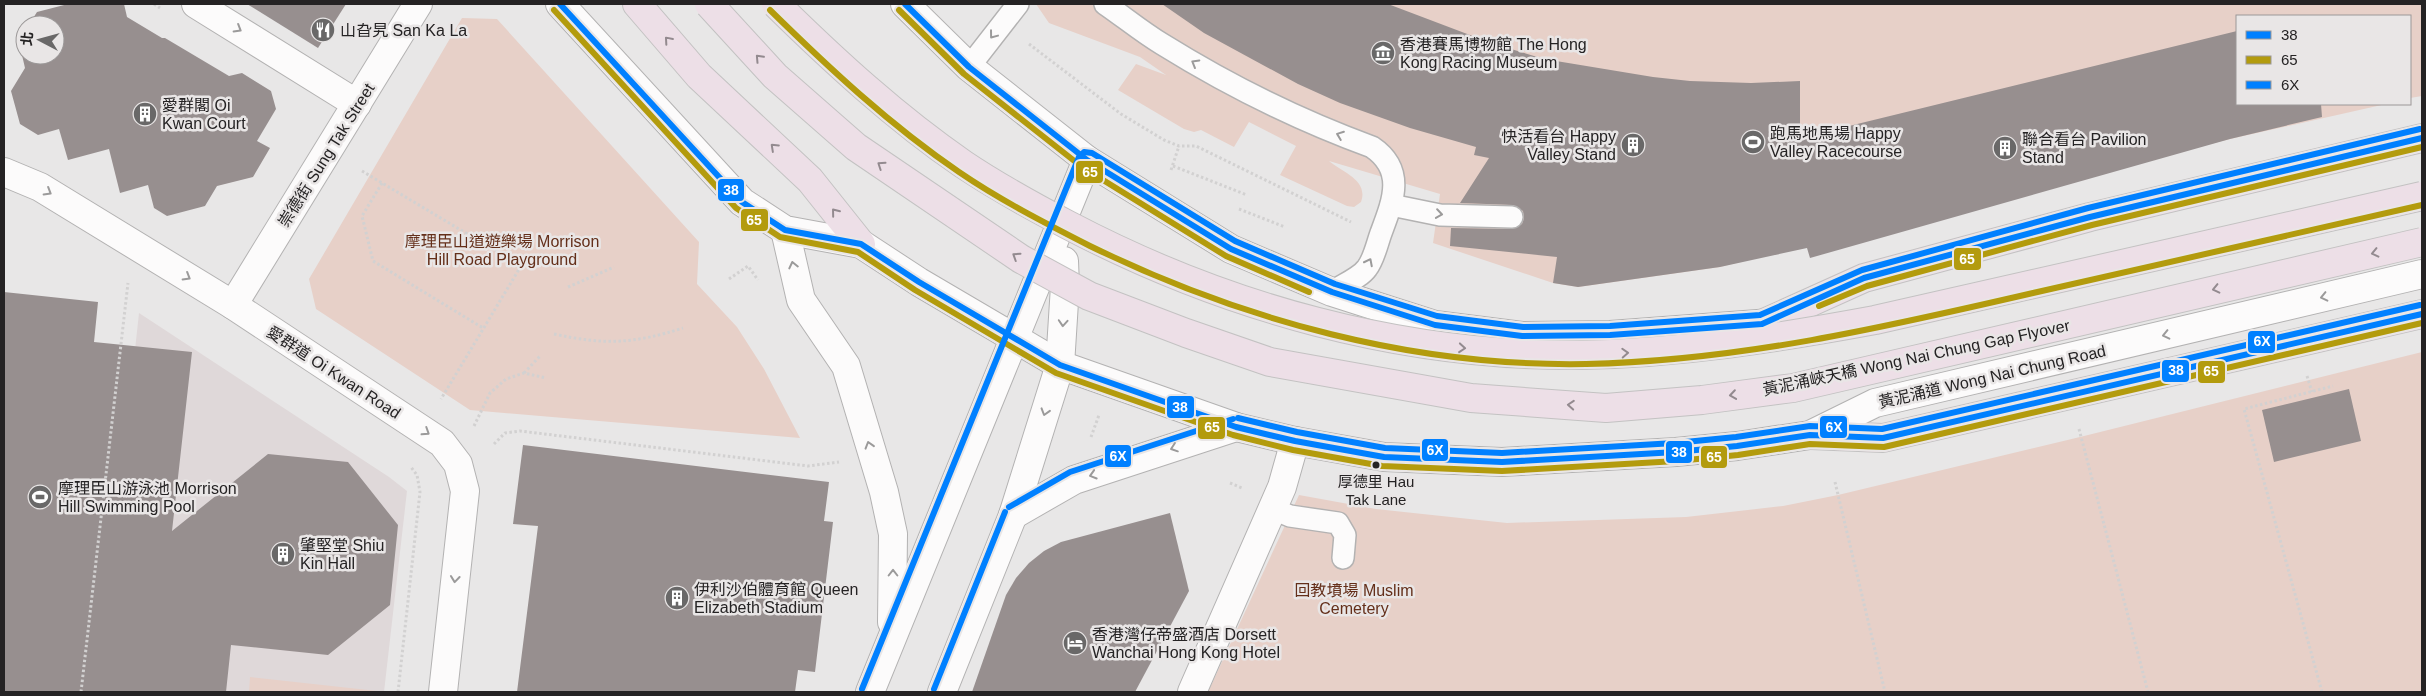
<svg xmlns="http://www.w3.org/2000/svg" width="2426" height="696" font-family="Helvetica,'Noto Sans TC',sans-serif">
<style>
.built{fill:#dfd8d9}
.green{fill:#e7d0c8}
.building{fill:#978f8f}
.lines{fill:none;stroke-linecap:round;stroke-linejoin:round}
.lane-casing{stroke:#b3b2b2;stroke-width:24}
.street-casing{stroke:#b3b2b2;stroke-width:30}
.secondary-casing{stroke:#b3b2b2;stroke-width:30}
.highway-casing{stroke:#c3c2c2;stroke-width:30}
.path{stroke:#d2d1d1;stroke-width:3;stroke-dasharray:2.5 2.5;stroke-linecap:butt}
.lane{stroke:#fcfbfb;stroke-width:21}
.street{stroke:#fcfbfb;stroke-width:28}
.secondary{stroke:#fcfbfb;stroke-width:28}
.highway{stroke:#eddfe7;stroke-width:28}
.highway-bridge-casing{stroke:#c3c2c2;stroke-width:30;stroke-linecap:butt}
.highway-bridge{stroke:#eddfe7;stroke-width:28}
.bus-1-casing{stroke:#e9e6e6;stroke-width:10}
.bus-2-casing{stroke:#e9e6e6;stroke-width:10}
.bus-3-casing{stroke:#e9e6e6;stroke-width:10}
.bus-1{stroke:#0080ff;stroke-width:6}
.bus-2{stroke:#b39b0d;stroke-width:6}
.bus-3{stroke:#0080ff;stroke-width:6}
.oneway{stroke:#9b9a9a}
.oneway2{stroke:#938a8f}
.bus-dot{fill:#252324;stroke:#e9e6e6;stroke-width:2}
.labels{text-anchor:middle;stroke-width:5;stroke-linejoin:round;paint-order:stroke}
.bus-label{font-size:15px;fill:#252324;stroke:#e9e6e6}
.poi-label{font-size:16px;fill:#252324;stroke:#e9e6e6;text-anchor:start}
.street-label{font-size:16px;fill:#252324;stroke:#e9e6e6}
.park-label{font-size:16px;fill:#642f1a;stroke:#e9e6e6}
.line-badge{stroke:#e9e6e6;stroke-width:2}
.badge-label{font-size:14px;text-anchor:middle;font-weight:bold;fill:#fff}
</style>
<rect width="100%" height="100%" fill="#e8e7e7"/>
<!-- built -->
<polygon class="built" points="139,313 389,477 407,491 384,692 98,692"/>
<!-- green -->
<g class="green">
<path d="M 1036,4 L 2422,4 L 2422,96 L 2410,98 L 2410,16 L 2237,16 L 2237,104 L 2386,104 L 2230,139 L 1720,267 L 1578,287 L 1553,283 L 1433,243 L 1440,194 L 1329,161 C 1342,172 1369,180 1361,202 L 1354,207 L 1347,206 L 1280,175 L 1296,146 L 1249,122 L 1234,147 L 1201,130 L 1194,132 L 1184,129 L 1118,90 L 1136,64 L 1166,75 L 1140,57 L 1049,23 Z"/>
<polygon points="462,18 497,19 699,242 697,284 737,327 764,369 800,438 470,410 316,309 309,279"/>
<polygon points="2422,352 2422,692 1208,692 1299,495 1376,509 1507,523 1686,517 1783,506 1838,495 2080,437"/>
<polygon points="250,677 377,691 377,692 249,692"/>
</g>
<!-- building -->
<g class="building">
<polygon points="68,4 124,4 127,17 162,38 165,38 229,76 242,73 271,91 276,109 257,141 270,148 253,177 217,186 205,206 167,216 154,208 148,185 120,193 109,149 68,160 59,129 38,135 20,124 11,91 25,68 22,55 25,50 25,55 55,55 55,25 30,23 37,12"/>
<polygon points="247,4 346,4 318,48"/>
<polygon points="1162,4 1388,4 1491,43 1544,59 1653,77 1690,81 1751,83 1800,81 1800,138 2237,31 2237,104 2321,104 2322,117 2230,139 1810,258 1807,248 1720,267 1578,287 1553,283 1557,257 1450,246 1451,228 1512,229 1522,224 1524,218 1523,211 1513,205 1460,203 1489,158 1474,155 1476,147 1410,128 1340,103 1298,84 1204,33"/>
<polygon points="4,292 98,302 94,342 192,352 172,531 268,454 348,462 398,525 390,605 328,655 231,645 226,692 4,692"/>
<polygon points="2349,389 2361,441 2274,462 2262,410"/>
<polygon points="523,445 829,482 824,521 833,522 815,672 798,670 795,692 517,692 538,526 513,524"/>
<polygon points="1170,513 1189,591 1135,692 972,692 1006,595 1016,578 1029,563 1044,551 1061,542"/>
</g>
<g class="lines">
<!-- lane casing -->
<g class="lane-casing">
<g id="lane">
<path d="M 1105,4 C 1124,17 1142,32 1162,44 C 1228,85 1298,120 1372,147 C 1406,170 1393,201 1381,233 C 1377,244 1374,259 1367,268 C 1360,278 1342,285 1332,292"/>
<polyline points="969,67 1018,4"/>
<polyline points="1391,205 1440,215 1512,217"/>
<polyline points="1273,509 1290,516 1338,523 1345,535 1343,558"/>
</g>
</g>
<!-- street casing -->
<g class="street-casing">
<g id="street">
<polyline points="196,4 357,104"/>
<polyline points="4,172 40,187 233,305 442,443 458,464 465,491 443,692"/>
<polyline points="233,305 418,4"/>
<polyline points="1192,692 1282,487 1295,441"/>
</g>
</g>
<!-- secondary casing -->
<g class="secondary-casing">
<g id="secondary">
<polyline points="560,4 742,202 785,230 861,244 919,282 1060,365 1236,427 1295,441 1384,457 1502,462 1676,452 1737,446 1810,435 1875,403 2422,274"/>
<polyline points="905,4 969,67 1087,160 1231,249 1332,292 1435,325 1522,336 1610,335 1785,322"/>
<polyline points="785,230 801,300 846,366 884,492 893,534 892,622"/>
<polyline points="1013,515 1074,480 1236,427"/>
<polyline points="870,692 1087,160"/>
<polyline points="942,692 1013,515 1060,365 1065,286 1064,261"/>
</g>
</g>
<!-- highway casing -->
<g class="highway-casing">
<g id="highway">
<polyline points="637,4 699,76 810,180 861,244"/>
<polyline points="1762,324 1864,278 2090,217 2422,138"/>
<polyline points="1810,435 1883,438 2422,314"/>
</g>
</g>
<!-- path -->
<g class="path">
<polyline points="154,4 160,8"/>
<polyline points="1029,44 1121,114 1164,140 1179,146 1196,146 1351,222"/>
<polyline points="1173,166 1247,195"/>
<polyline points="1171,170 1179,146"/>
<polyline points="362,171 521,266 441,399"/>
<polyline points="382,183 362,216 373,261 483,328"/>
<polyline points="1239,209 1285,227"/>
<polyline points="729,279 748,266 758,280"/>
<polyline points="568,287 614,267"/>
<path d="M 554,334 C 604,345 633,344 683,328"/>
<polyline points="524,373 541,355"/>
<polyline points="2307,376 2312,392"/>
<polyline points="474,426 490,393 506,379 524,373 546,378"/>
<polyline points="2079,429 2148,692"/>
<polyline points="1091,437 1099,415"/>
<polyline points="494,444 505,433 520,431 808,466 839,462"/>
<polyline points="1835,482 1885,692"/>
<polyline points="1230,483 1242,488"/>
<polyline points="81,692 128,283"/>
<polyline points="398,692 420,492 417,475 411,467"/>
<polyline points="2322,692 2244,409 2333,386"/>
</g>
<!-- lane -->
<use href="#lane" class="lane"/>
<!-- street -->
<use href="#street" class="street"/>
<!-- secondary -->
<use href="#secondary" class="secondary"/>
<!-- highway -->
<use href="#highway" class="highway"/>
<!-- highway-bridge casing -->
<g class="highway-bridge-casing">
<g id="highway-bridge">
<polyline points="709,4 775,76 856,147 1021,259 1089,296 1186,333 1270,362 1471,398 1606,408 1702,400 1793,388 2422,242"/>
<path d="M 776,4 C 834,61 896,118 963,164 C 997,187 1032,206 1068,225 C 1226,308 1403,357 1582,355 C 1681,353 1778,338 1875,320 L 2422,196"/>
</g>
</g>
<!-- highway-bridge -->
<use href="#highway-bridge" class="highway-bridge"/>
<!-- bus-1 casing -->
<g class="bus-1-casing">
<g id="bus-1">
<polyline points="560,4 742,202 785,230 861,244 919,282 1060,365 1236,427 1295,441 1384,457 1502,462 1676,452 1737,446 1810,435 1883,438 2422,314"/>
<polyline points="905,4 969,67 1087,160 1231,249 1332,292 1435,325 1522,336 1610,335 1762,324 1864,278 2090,217 2422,138"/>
</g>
</g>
<!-- bus-2 casing -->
<g class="bus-2-casing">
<g id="bus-2">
<polyline points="554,10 736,208 780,237 858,252 915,290 1056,373 1233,435 1293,450 1382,466 1502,471 1677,461 1738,455 1810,444 1884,447 2422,323"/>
<path d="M 770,10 C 829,68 890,125 959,172 C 1000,200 1045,223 1090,246 C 1244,321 1414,367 1586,364 C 1738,361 1886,327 2033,293 C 2163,264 2292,234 2422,205"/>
<polyline points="899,10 964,74 1082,167 1226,256 1309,292"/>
<polyline points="1819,306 1867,286 2092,225 2422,147"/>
</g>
</g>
<!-- bus-3 casing -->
<g class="bus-3-casing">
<g id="bus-3">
<polyline points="1238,418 1297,432 1385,448 1502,453 1675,443 1736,437 1810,426 1882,429 2420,305"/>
<polyline points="1009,507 1070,472 1233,419"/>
<polyline points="862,689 1079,157 1084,152 1092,153 1235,241 1335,284 1437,316 1523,327 1610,326 1760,315 1862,270 2088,208 2420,129"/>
<polyline points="934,689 1005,512"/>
</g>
</g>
<!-- bus-1 -->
<use href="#bus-1" class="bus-1"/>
<!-- bus-2 -->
<use href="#bus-2" class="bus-2"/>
<!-- bus-3 -->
<use href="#bus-3" class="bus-3"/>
</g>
<!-- one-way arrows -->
<defs><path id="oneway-chevron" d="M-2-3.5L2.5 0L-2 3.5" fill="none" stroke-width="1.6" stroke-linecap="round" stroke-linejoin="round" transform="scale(1.25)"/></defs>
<g class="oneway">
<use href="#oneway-chevron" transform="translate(238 29) rotate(31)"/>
<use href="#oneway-chevron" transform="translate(993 35) rotate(127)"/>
<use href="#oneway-chevron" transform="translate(1195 63) rotate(-150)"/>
<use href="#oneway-chevron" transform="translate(1340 135) rotate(-159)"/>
<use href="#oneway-chevron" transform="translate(48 192) rotate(31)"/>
<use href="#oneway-chevron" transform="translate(1439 214) rotate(8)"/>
<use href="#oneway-chevron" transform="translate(1369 262) rotate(-63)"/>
<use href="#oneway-chevron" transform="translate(793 265) rotate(-103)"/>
<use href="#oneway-chevron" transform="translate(187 277) rotate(31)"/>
<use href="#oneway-chevron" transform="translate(2324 297) rotate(167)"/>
<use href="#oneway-chevron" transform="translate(1063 323) rotate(94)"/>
<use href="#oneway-chevron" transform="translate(2166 335) rotate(167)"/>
<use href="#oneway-chevron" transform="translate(1045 412) rotate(107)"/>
<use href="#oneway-chevron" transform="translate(426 432) rotate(33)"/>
<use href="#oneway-chevron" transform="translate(869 445) rotate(-107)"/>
<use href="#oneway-chevron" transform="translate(1174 448) rotate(161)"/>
<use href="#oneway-chevron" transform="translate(1093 475) rotate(163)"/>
<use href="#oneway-chevron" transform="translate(893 573) rotate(-90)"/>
<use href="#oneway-chevron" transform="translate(455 579) rotate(96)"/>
</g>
<g class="oneway2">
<use href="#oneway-chevron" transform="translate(668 40) rotate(-131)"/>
<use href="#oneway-chevron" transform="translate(759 58) rotate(-133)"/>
<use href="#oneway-chevron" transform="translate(774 147) rotate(-137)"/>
<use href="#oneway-chevron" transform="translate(881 165) rotate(-146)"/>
<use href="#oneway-chevron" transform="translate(835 212) rotate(-129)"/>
<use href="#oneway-chevron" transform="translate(2375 253) rotate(167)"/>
<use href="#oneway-chevron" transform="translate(1016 256) rotate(-147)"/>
<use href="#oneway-chevron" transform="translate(2216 289) rotate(167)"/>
<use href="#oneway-chevron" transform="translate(1462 348) rotate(5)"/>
<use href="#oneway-chevron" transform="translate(1625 353) rotate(-3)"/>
<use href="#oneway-chevron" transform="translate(1733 395) rotate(172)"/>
<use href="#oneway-chevron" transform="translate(1571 405) rotate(-176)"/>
</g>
<!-- icons -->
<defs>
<g id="restaurant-disc" transform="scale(1.25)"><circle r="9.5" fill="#696868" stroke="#e9e6e6"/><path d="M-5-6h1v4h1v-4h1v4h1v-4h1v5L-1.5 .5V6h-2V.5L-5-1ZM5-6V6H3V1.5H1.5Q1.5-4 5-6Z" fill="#fff"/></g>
<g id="museum-disc" transform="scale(1.25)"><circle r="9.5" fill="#696868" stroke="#e9e6e6"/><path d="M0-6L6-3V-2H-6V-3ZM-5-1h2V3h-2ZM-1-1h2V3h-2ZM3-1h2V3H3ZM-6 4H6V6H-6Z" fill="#fff"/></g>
<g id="building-disc" transform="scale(1.25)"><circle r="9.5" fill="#696868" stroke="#e9e6e6"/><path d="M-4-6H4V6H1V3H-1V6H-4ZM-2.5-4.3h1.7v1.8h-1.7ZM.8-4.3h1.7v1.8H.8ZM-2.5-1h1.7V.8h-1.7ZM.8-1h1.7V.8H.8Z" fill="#fff"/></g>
<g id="stadium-disc" transform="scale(1.25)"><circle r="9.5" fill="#696868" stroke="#e9e6e6"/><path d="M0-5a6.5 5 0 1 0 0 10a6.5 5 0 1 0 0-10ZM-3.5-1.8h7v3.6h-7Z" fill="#fff"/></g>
<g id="hotel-disc" transform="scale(1.25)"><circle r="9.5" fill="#696868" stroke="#e9e6e6"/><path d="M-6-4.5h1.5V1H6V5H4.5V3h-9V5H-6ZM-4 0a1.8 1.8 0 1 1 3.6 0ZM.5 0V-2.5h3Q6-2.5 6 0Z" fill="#fff"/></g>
</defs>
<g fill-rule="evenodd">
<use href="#restaurant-disc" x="323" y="30"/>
<use href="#museum-disc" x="1383" y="53"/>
<use href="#building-disc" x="145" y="114"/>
<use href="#stadium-disc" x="1753" y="142"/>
<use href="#building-disc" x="1633" y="145"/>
<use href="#building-disc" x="2005" y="148"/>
<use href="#stadium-disc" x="40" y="497"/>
<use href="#building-disc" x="283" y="554"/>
<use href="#building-disc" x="677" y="598"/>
<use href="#hotel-disc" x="1075" y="643"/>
</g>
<!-- markers -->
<circle class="bus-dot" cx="1376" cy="465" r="4.5"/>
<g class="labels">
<!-- bus labels -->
<g class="bus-label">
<text x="1376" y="487">厚德里 Hau<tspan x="1376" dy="18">Tak Lane</tspan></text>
</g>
<!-- poi labels -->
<g class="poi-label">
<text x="340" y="36">山旮旯 San Ka La</text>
<text x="1400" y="50">香港賽馬博物館 The Hong<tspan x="1400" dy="18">Kong Racing Museum</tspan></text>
<text x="162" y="111">愛群閣 Oi<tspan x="162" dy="18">Kwan Court</tspan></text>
<text x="1770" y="139">跑馬地馬場 Happy<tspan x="1770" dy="18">Valley Racecourse</tspan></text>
<text x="1616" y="142" text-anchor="end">快活看台 Happy<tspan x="1616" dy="18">Valley Stand</tspan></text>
<text x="2022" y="145">聯合看台 Pavilion<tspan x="2022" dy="18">Stand</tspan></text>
<text x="58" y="494">摩理臣山游泳池 Morrison<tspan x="58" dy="18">Hill Swimming Pool</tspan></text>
<text x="300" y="551">肇堅堂 Shiu<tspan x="300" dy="18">Kin Hall</tspan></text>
<text x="694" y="595">伊利沙伯體育館 Queen<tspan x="694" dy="18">Elizabeth Stadium</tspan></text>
<text x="1092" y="640">香港灣仔帝盛酒店 Dorsett<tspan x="1092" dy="18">Wanchai Hong Kong Hotel</tspan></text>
</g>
<!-- street labels -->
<g class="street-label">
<text transform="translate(326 155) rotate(-58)" y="6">崇德街 Sung Tak Street</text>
<text transform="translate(1916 357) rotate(-12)" y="6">黃泥涌峽天橋 Wong Nai Chung Gap Flyover</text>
<text transform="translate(334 372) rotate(33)" y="6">愛群道 Oi Kwan Road</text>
<text transform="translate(1992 376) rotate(-13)" y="6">黃泥涌道 Wong Nai Chung Road</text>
</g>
<!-- park labels -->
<g class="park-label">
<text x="502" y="247">摩理臣山道遊樂場 Morrison<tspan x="502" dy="18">Hill Road Playground</tspan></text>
<text x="1354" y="596">回教墳場 Muslim<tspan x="1354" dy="18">Cemetery</tspan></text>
</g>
</g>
<g class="line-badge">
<rect x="1075" y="160" width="29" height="24" rx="5" fill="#b39b0d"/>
<rect x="717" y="178" width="28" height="24" rx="5" fill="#0080ff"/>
<rect x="740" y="208" width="29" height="24" rx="5" fill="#b39b0d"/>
<rect x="1953" y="247" width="29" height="24" rx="5" fill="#b39b0d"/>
<rect x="2247" y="330" width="29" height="24" rx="5" fill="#0080ff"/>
<rect x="2161" y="359" width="29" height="24" rx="5" fill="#0080ff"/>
<rect x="2197" y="360" width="29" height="24" rx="5" fill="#b39b0d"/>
<rect x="1166" y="395" width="29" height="24" rx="5" fill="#0080ff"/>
<rect x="1819" y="415" width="29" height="24" rx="5" fill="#0080ff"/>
<rect x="1197" y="416" width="29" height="24" rx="5" fill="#b39b0d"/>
<rect x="1421" y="438" width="28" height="24" rx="5" fill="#0080ff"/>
<rect x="1665" y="440" width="28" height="24" rx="5" fill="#0080ff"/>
<rect x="1104" y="444" width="28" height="24" rx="5" fill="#0080ff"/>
<rect x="1700" y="445" width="28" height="24" rx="5" fill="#b39b0d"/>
</g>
<g class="badge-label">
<text x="1090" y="177">65</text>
<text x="731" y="195">38</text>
<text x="754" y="225">65</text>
<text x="1967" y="264">65</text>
<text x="2262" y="346">6X</text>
<text x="2176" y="375">38</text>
<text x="2211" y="376">65</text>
<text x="1180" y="412">38</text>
<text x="1834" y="432">6X</text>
<text x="1212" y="432">65</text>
<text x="1435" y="455">6X</text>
<text x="1679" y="457">38</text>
<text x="1118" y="461">6X</text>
<text x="1714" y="462">65</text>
</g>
<!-- border -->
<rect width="2426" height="696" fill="none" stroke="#252324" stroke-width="10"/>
<!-- legend -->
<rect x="2236" y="15" width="175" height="90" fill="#e9e6e6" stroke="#9b9898"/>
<rect x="2246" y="31" width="25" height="8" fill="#0080ff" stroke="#9b9898"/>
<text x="2281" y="40" font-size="15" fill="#252324">38</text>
<rect x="2246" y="56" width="25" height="8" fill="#b39b0d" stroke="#9b9898"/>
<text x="2281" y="65" font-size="15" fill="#252324">65</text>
<rect x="2246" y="81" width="25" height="8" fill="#0080ff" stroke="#9b9898"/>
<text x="2281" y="90" font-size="15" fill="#252324">6X</text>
<!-- north arrow -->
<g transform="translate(40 40) rotate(276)"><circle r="24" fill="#e9e6e6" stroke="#9b9898"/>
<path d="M0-4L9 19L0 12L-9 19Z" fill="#696868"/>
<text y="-8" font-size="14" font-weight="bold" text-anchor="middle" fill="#252324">北</text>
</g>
</svg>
